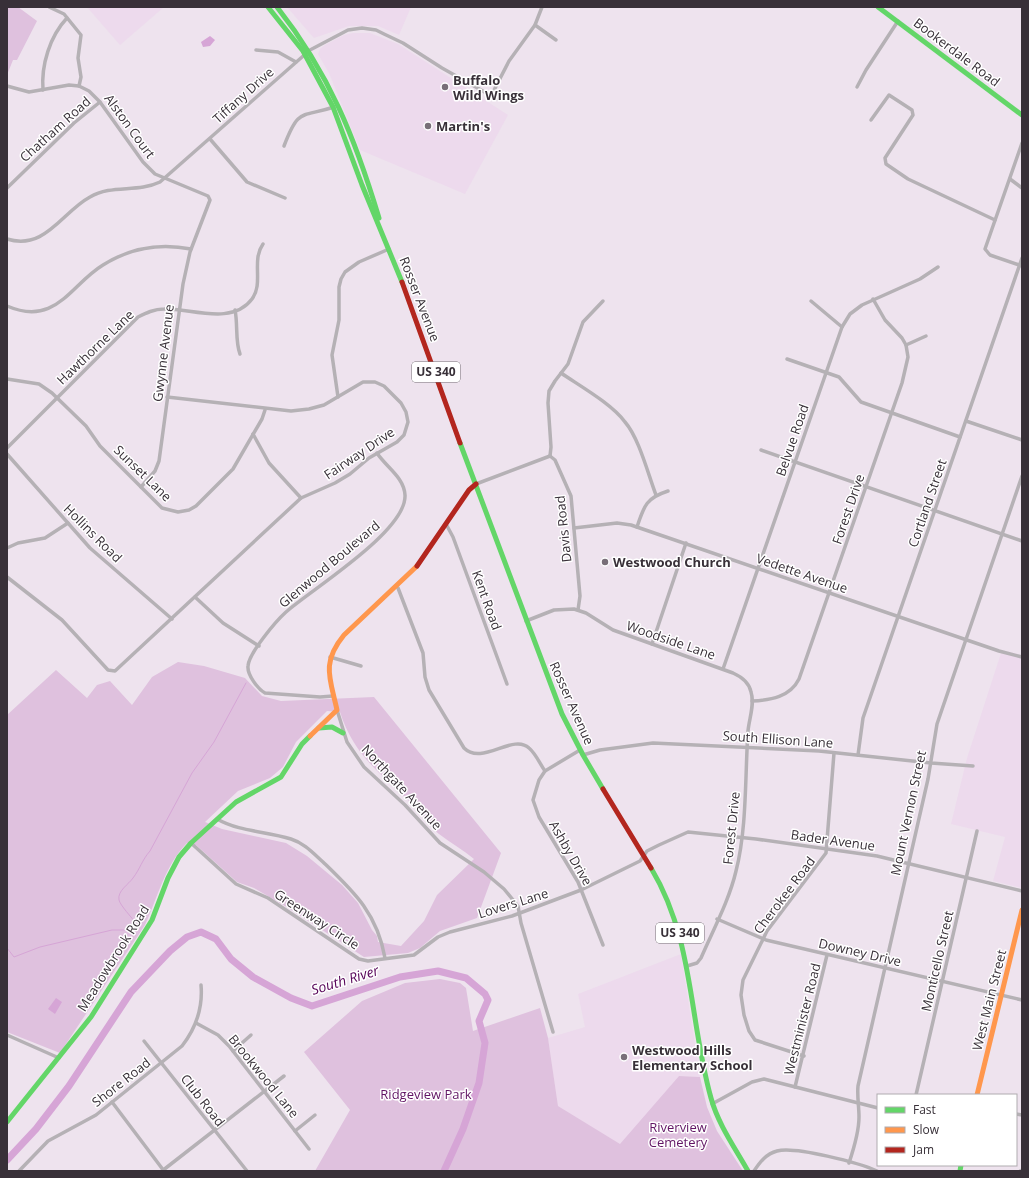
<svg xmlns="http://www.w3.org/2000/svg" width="1029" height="1178" font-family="'Open Sans',sans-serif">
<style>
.built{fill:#eddaed}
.green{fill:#dfc1de;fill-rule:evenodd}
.water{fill:#d6a5d6}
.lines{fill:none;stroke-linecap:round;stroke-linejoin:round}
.stream{stroke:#d6a5d6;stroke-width:1}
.river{stroke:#d6a5d6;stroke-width:7}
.street{stroke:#b5b1b5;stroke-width:3.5}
.fast{stroke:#63d668;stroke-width:5}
.slow{stroke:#ff974d;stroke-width:5}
.jam{stroke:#b3261e;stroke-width:5}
.poi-dot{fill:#786f78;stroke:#fff;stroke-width:1.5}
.labels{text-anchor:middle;stroke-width:3;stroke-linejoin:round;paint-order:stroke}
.shield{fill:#fff;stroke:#746e74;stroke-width:1}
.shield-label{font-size:12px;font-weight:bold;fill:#383038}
.street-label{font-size:13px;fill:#383038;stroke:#fff}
.poi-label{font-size:13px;font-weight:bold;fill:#383038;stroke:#fff;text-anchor:start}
.park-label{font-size:13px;fill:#611464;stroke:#fff}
.water-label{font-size:14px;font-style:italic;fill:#560358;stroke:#fff}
</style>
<rect width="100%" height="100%" fill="#eee3ee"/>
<!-- built -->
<g class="built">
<polygon points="87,7 164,7 120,45"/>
<polygon points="287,7 411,7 399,35 378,26 349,26 314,38"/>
<polygon points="353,33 370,33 398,44 508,115 465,194 360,150 329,73 318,54 320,49 325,45 344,35"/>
<polygon points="1002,650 1022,655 1022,888 993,881 1005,837 951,824 967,758"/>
<polygon points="681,954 700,1077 679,1076 620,1145 558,1106 548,1038 585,1027 578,994"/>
</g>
<!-- green -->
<g class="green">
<polygon points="7,7 18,7 37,21 17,60 13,60 7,75"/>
<path d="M 178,662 L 204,666 L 245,678 L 262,696 L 281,701 L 374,697 L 501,853 L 477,918 L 440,931 L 420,948 L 408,953 L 364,957 L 285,906 L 254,888 L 237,882 L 196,845 L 187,843 C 165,865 158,897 145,925 L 60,1053 L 7,1032 L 7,715 L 56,670 L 87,698 L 97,685 L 110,681 L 132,705 L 152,677 ZM 327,711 L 340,712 C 355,759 384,775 417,809 C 425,817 431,828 439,834 C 451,843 463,850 474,859 L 437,895 L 424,921 L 401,946 L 378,942 L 377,936 L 372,930 L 358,903 L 342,885 L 307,856 L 286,843 L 222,829 L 205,822 L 238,791 L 270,778 L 283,767 L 296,742 Z"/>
<polygon points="440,979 460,983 466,988 473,1031 540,1008 548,1038 558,1106 620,1144 679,1076 700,1077 707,1107 717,1131 743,1171 315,1171 350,1110 304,1052 362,1001 405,983"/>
</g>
<!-- water -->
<g class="water">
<polygon points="210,36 215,40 210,46 203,47 201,42"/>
<polygon points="56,998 62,1002 55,1014 48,1009"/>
</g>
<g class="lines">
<!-- stream -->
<g class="stream">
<path d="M 136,923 C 132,918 120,905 119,900 C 117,891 129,884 133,878 C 140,869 142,860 150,851 L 192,773 L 214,742 L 246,683"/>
<polyline points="7,948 14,957 40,947 112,930 126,930 135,935"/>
</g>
<!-- river -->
<polyline class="river" points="7,1160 36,1129 69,1086 131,992 170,951 187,937 201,932 216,939 231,959 253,977 291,998 312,1006 400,977 438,971 466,978 485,994 488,1000 479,1021 485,1043 479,1083 463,1129 444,1171"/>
<!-- street -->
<g class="street">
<polyline points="49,7 64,14 81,35 78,58 81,77 79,86"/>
<polyline points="535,25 556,40"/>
<polyline points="256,50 278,52 296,62"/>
<polyline points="7,86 29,92 69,85 79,86 89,91 100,102 143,162 155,174 208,196 210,200 190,252 183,284 159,461 155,471 141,487"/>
<polyline points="857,87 866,70 898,21"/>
<path d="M 43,90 C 41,65 50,36 67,18"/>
<polyline points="491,96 509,61 535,25 542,7"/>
<polyline points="871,120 889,95 912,110 913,115 885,158 886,164 908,179 995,220"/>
<polyline points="210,139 247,182 285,198"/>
<polyline points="1022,143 985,249 990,255 1022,266"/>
<path d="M 284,146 C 299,107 301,118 334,107"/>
<polyline points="1010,179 1022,188"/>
<polyline points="7,188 74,123 100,102"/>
<path d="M 7,239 C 45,251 62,212 90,197 C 112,184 137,193 160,182 L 310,50 L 348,30 L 362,28 L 376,30 L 384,34 L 403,43 L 442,68 L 497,99"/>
<polyline points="811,301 842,327"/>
<path d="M 7,306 C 56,327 70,285 103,265 C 130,248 161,243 191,249"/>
<path d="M 235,310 C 238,324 235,341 240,354"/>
<polyline points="906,345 926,336"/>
<polyline points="787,359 839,377 861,402 960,437"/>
<path d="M 561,373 C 580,386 612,404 625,422 C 639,438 648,474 656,495"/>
<polyline points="7,379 39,384 52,393 86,426 100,446 162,508 178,512 189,510 196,506 233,469 262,419 265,410"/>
<polyline points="338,397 332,355 339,320 339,287 341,279 345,272 359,262 389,249"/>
<polyline points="966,421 1022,440"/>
<polyline points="253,434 269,463 301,498"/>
<path d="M 7,448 L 138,317 C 146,313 154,309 164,309 C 190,308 232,326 252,299 C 264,283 251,261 263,244"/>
<polyline points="761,450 1022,541"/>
<polyline points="7,454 90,548 172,619"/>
<polyline points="550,456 551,447 548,403 549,391 555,381 568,364 583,322 603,301"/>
<polyline points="550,456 555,460 571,496 580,596 578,610"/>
<polyline points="476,484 550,456"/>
<polyline points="446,524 453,537 507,684"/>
<path d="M 637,527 C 644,506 646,498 668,491"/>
<polyline points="574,528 617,523 631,525 999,651 1022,657"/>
<polyline points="7,548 18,543 45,538 68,523"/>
<polyline points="7,577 62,620 108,670 115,671 301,498 335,483 350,474 369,458 397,442 404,435 408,422 406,412 401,403 384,386 375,382 363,382 324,405 309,409 291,411 167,397"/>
<path d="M 398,588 L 423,653 L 425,677 L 429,690 L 464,748 C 482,766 513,733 529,748 C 536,754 540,764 545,771"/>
<polyline points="195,597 223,623 259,646"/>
<path d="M 526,621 L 554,610 L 574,609 L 586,613 L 613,630 L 733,673 C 742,677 749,682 751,692 C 755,704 749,719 748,731 C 745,775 747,829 736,871 C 729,901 713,930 701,958 L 697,963 L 687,966"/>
<polyline points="652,644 686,543"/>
<polyline points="330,657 361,666"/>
<polyline points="723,669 842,327 850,314 862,305 920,279 938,267"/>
<path d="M 333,696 L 320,697 L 265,693 C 258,689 247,675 248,666 C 249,653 276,621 286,612 C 312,589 407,531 405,495 C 404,477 386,467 377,453"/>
<path d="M 752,701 C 771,700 790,697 799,679 L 902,383 L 908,357 L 906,345 L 902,338 L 885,320 L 873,299"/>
<polyline points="337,710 347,742 364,767 405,805 440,843 484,872 504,889 518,906 521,923 553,1032"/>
<polyline points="580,750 545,771 539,780 533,800 539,817 578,882 603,945"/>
<polyline points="583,755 600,750 653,743 819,751 931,763 973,766"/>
<polyline points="858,755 863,718 1022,258"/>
<path d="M 217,819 C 240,832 266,831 291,839 C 304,843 313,853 323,862 C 354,892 377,913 385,958"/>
<polyline points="191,843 236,884 268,898 359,959 368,961 414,955 438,937 450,932 512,916 581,890 640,861 647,851 659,845 688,832 756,839 877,856 1022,891"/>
<polyline points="717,919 766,940 1022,1000"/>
<polyline points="196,1023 218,1035 229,1046 309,1149"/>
<polyline points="7,1035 59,1058"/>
<polyline points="144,1041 247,1171"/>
<polyline points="233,1051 251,1035"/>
<polyline points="804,1056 755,1040 749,1031 744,1015 741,995 743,980 767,931 826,853 834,753"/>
<polyline points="795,1087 827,955"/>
<polyline points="916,1095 977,831"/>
<polyline points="112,1102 164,1171"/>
<polyline points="712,1104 752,1082 764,1079 878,1108"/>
<polyline points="1016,1114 1022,1115"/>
<polyline points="295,1131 315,1115"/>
<path d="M 849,1163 C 854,1148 859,1132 859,1117 C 859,1106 857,1097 858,1086 L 928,779 L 937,724 L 1022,476"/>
<path d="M 19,1171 L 48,1141 L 96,1115 L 182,1046 C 196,1028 203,1008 201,985"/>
<polyline points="162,1171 284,1076"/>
<path d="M 754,1171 C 760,1162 766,1154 777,1151 C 795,1146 860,1163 877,1171"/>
<polyline points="1020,1171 1022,1170"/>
</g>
<!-- fast -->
<g class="fast">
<polyline points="268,7 303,51 333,107 362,185 402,282"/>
<path d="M 277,7 C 329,73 355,138 379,218"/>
<polyline points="878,7 1022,115"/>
<polyline points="460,443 562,714 583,755 603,789"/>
<polyline points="319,728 332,727 343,733"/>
<path d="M 651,868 C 694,939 689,1020 711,1098 C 718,1124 735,1148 748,1171"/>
<polyline points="7,1122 91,1017 152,920 168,878 179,857 191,843 236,802 281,777 302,744 310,736"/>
<polyline points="960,1171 961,1165"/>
</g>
<!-- slow -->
<g class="slow">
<path d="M 310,736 L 337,710 C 330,678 321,663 344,635 L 417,566"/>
<polyline points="977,1095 1022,910"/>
</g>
<!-- jam -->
<g class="jam">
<polyline points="402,282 460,443"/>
<polyline points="417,566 469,490 476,484"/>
<polyline points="603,789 651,868"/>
</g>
</g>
<!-- markers -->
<g class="poi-dot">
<circle cx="445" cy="87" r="4"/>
<circle cx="428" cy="126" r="4"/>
<circle cx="605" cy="562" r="4"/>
<circle cx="624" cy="1057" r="4"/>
</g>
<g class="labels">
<!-- shield labels -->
<g class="shield">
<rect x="412" y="362" width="48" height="20" rx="3"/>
<rect x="656" y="923" width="48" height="20" rx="3"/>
</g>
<g class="shield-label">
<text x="436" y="376">US 340</text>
<text x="680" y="937">US 340</text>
</g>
<!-- street labels -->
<g class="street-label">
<text transform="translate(957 52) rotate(37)" y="5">Bookerdale Road</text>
<text transform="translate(243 95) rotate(-42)" y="5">Tiffany Drive</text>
<text transform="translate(130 126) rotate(54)" y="5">Alston Court</text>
<text transform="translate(55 129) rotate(-42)" y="5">Chatham Road</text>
<text transform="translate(420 299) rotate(69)" y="5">Rosser Avenue</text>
<text transform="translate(95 347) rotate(-44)" y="5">Hawthorne Lane</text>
<text transform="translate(163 353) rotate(-83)" y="5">Gwynne Avenue</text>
<text transform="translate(792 440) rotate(-71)" y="5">Belvue Road</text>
<text transform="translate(359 453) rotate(-34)" y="5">Fairway Drive</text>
<text transform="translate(143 473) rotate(44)" y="5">Sunset Lane</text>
<text transform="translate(927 503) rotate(-71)" y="5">Cortland Street</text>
<text transform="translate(848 509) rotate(-71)" y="5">Forest Drive</text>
<text transform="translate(563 529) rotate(-96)" y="5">Davis Road</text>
<text transform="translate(93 533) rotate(45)" y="5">Hollins Road</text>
<text transform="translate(329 564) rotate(-40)" y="5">Glenwood Boulevard</text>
<text transform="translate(802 573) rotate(19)" y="5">Vedette Avenue</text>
<text transform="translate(487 600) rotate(70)" y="5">Kent Road</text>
<text transform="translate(671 640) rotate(19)" y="5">Woodside Lane</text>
<text transform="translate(572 703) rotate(66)" y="5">Rosser Avenue</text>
<text transform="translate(778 739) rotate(4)" y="5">South Ellison Lane</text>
<text transform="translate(402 787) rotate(47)" y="5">Northgate Avenue</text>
<text transform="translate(908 813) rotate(-78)" y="5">Mount Vernon Street</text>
<text transform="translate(731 828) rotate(-84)" y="5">Forest Drive</text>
<text transform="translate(833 840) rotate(8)" y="5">Bader Avenue</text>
<text transform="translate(571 853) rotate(60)" y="5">Ashby Drive</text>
<text transform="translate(784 895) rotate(-53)" y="5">Cherokee Road</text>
<text transform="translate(513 903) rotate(-17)" y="5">Lovers Lane</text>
<text transform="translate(317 919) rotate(33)" y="5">Greenway Circle</text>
<text transform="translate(860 952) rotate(13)" y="5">Downey Drive</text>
<text transform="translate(113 958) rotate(-58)" y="5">Meadowbrook Road</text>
<text transform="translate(937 961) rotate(-77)" y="5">Monticello Street</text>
<text transform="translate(989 1000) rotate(-76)" y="5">West Main Street</text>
<text transform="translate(802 1019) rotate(-76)" y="5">Westminister Road</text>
<text transform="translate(264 1076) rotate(51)" y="5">Brookwood Lane</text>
<text transform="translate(121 1082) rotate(-38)" y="5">Shore Road</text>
<text transform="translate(203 1100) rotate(52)" y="5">Club Road</text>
</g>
<!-- poi labels -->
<g class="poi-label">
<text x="453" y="85">Buffalo<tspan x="453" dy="15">Wild Wings</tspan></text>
<text x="436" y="131">Martin's</text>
<text x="613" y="567">Westwood Church</text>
<text x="632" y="1055">Westwood Hills<tspan x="632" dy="15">Elementary School</tspan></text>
</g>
<!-- park labels -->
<g class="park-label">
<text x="426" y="1099">Ridgeview Park</text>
<text x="678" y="1132">Riverview<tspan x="678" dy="15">Cemetery</tspan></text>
</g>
<!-- water labels -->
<g class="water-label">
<text transform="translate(345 980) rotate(-17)" y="5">South River</text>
</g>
</g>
<!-- border -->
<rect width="1029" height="1178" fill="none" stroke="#383038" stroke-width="16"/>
<!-- legend -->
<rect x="877" y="1094" width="140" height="72" fill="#ffffff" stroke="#afacaf"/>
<rect x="885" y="1107" width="20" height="6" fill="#63d668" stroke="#afacaf"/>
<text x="913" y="1114" font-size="12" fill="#383038">Fast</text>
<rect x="885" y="1127" width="20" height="6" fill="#ff974d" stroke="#afacaf"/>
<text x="913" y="1134" font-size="12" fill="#383038">Slow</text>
<rect x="885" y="1147" width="20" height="6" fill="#b3261e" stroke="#afacaf"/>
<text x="913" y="1154" font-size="12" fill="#383038">Jam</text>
</svg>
